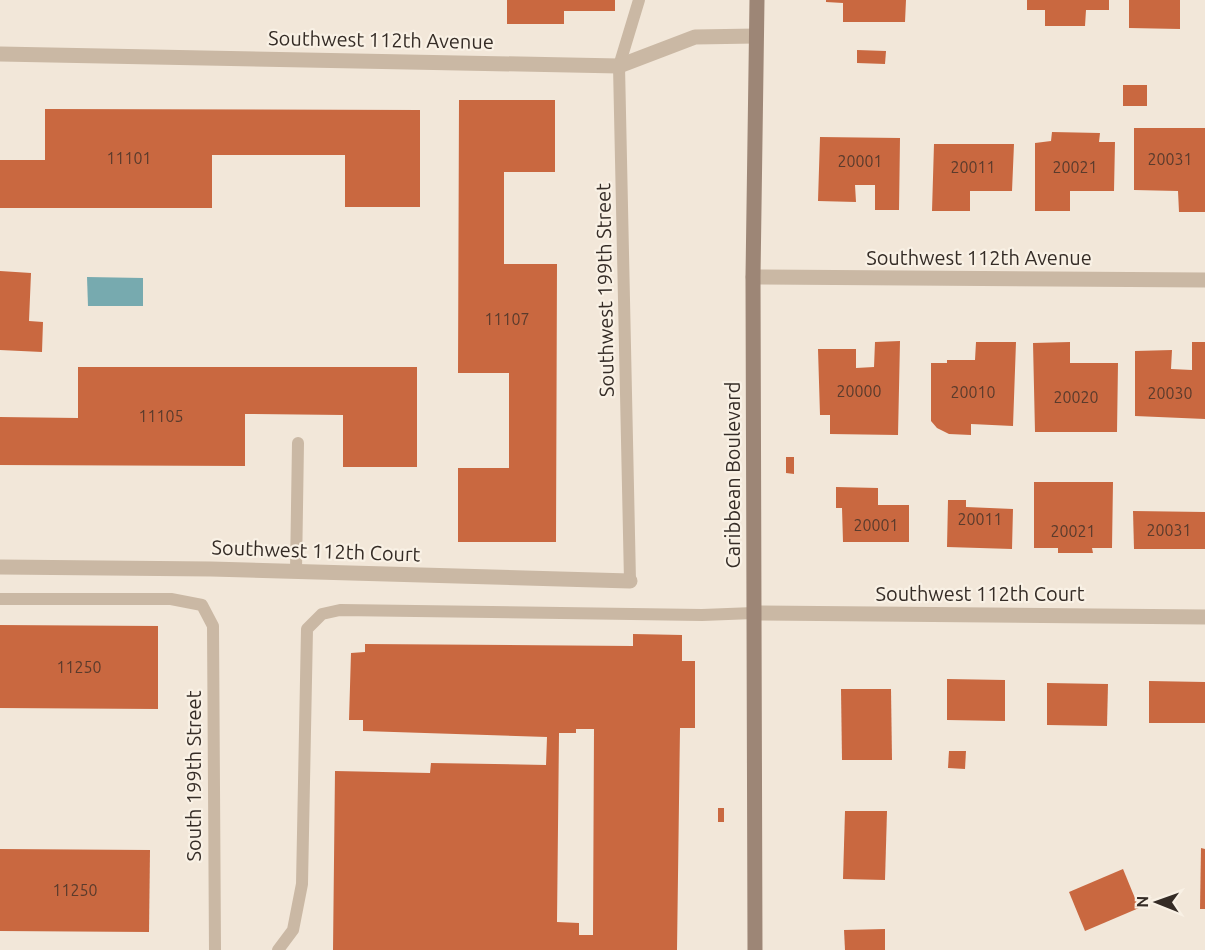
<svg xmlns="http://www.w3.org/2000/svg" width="1205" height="950" font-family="Ubuntu,sans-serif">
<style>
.water{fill:#77aaaf}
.building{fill:#c96840;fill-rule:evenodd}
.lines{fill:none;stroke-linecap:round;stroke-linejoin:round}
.lane{stroke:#cab8a4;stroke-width:12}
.street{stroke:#cab8a4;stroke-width:15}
.secondary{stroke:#9d8676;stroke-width:15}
.labels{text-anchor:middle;stroke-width:4.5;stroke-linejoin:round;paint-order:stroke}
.number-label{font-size:16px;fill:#5a3b2c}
.street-label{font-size:20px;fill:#352c26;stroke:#f9f1e5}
</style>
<rect width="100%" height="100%" fill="#f2e7d9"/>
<!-- water -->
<polygon class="water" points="87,277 143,278 143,306 88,306"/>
<!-- building -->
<g class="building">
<polygon points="507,0 615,0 615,11 564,11 564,24 507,24"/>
<polygon points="826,0 906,0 905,22 843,22 843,3 826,2"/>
<polygon points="1027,0 1109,0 1109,10 1086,10 1085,26 1045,26 1045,10 1027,10"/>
<polygon points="1129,0 1180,0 1180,29 1129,28"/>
<polygon points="857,50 886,51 885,64 857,63"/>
<rect x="1123" y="85" width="24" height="21"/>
<polygon points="459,100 555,100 555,172 504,172 504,264 557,264 556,542 458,542 458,468 509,468 509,373 458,373"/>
<polygon points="45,109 420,110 420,207 345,207 345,155 212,155 212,208 0,208 0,160 45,160"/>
<polygon points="1134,128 1205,128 1205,212 1179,212 1178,191 1134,190"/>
<polygon points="1052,132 1100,133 1099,142 1115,142 1114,191 1070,191 1070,211 1035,211 1035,143 1051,141"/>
<polygon points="820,137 900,138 899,210 875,210 875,185 855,185 856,202 818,201"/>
<polygon points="934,144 1014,144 1012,191 970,191 970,211 932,211"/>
<polygon points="0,271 31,273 29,321 43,322 42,352 0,350"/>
<polygon points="900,341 898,435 830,434 830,415 820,415 818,349 856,349 856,368 874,367 875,342"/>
<polygon points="976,342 1016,342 1013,426 971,424 971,435 949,434 937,428 931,421 931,363 947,363 947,360 975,360"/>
<polygon points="1070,342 1070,363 1118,363 1117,432 1035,432 1033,343"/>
<polygon points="1192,342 1205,342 1205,419 1135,416 1135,351 1172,350 1171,369 1192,370"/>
<polygon points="78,367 417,367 417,467 343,467 343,415 245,414 245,466 0,465 0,417 78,418"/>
<polygon points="786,457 794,457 794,474 786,473"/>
<polygon points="1034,482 1113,482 1112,548 1092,548 1093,553 1058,553 1058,548 1034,548"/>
<polygon points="836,487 878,488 878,505 909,505 909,542 843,542 842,508 836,508"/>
<polygon points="948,500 966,500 966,507 1013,509 1012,549 947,547"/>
<polygon points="1133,511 1205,512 1205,549 1134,549"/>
<polygon points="0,625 158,626 158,709 0,708"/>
<path d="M 633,634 L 682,635 L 682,661 L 695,661 L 695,728 L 680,728 L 677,950 L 333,950 L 335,771 L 430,773 L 431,763 L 546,765 L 547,737 L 363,731 L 363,720 L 349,720 L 351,653 L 365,652 L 365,644 L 633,646 ZM 576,729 L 594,729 L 593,935 L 579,935 L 579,923 L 557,922 L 559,733 L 576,733 Z"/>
<polygon points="947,679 1005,680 1005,721 947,720"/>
<polygon points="1149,681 1205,682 1205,723 1149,723"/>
<polygon points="1047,683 1108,684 1107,726 1047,725"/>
<polygon points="841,689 891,689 892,760 842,760"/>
<polygon points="949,751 966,751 965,769 948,768"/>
<rect x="718" y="808" width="6" height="14"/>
<polygon points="845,811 887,811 885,880 843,879"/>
<polygon points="1201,848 1205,849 1205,909 1200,909"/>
<polygon points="0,849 150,850 149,932 0,931"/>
<polygon points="1123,869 1139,908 1085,931 1069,892"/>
<polygon points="885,929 885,950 845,950 844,930"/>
</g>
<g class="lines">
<!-- lane -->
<g class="lane">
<polyline points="296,571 298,443"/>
<polyline points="630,581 619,66 639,0"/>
<polyline points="0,599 171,599 202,605 213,626 215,950"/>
<polyline points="278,950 293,930 302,884 307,629 322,614 340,610 702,615 754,613"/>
</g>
<!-- street -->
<g class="street">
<polyline points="0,54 619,66 695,37 756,36"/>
<polyline points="753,277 1205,280"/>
<polyline points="0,567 211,569 630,581"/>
<polyline points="754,613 1205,617"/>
</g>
<!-- secondary -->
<polyline class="secondary" points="755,950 753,277 757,0"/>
</g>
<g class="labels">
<!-- number labels -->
<g class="number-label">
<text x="129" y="164">11101</text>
<text x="1170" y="165">20031</text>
<text x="860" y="167">20001</text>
<text x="973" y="173">20011</text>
<text x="1075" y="173">20021</text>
<text x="507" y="325">11107</text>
<text x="859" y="397">20000</text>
<text x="973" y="398">20010</text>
<text x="1170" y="399">20030</text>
<text x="1076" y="403">20020</text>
<text x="161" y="422">11105</text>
<text x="980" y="525">20011</text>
<text x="876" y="531">20001</text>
<text x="1169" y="536">20031</text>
<text x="1073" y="537">20021</text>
<text x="79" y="673">11250</text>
<text x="75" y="896">11250</text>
</g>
<!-- street labels -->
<g class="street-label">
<text transform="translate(381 40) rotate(1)" y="7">Southwest 112th Avenue</text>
<text x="979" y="265">Southwest 112th Avenue</text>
<text transform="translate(605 290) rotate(-91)" y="7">Southwest 199th Street</text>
<text transform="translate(733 475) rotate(-90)" y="7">Caribbean Boulevard</text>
<text transform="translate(316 551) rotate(2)" y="7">Southwest 112th Court</text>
<text x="980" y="601">Southwest 112th Court</text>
<text transform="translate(194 776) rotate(-90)" y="7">South 199th Street</text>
</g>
</g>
<!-- north arrow -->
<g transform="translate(1157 902) rotate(271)" stroke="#f9f1e5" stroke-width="4.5" paint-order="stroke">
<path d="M0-4.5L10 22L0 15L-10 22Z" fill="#352c26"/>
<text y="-9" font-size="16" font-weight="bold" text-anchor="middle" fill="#352c26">N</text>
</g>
</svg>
